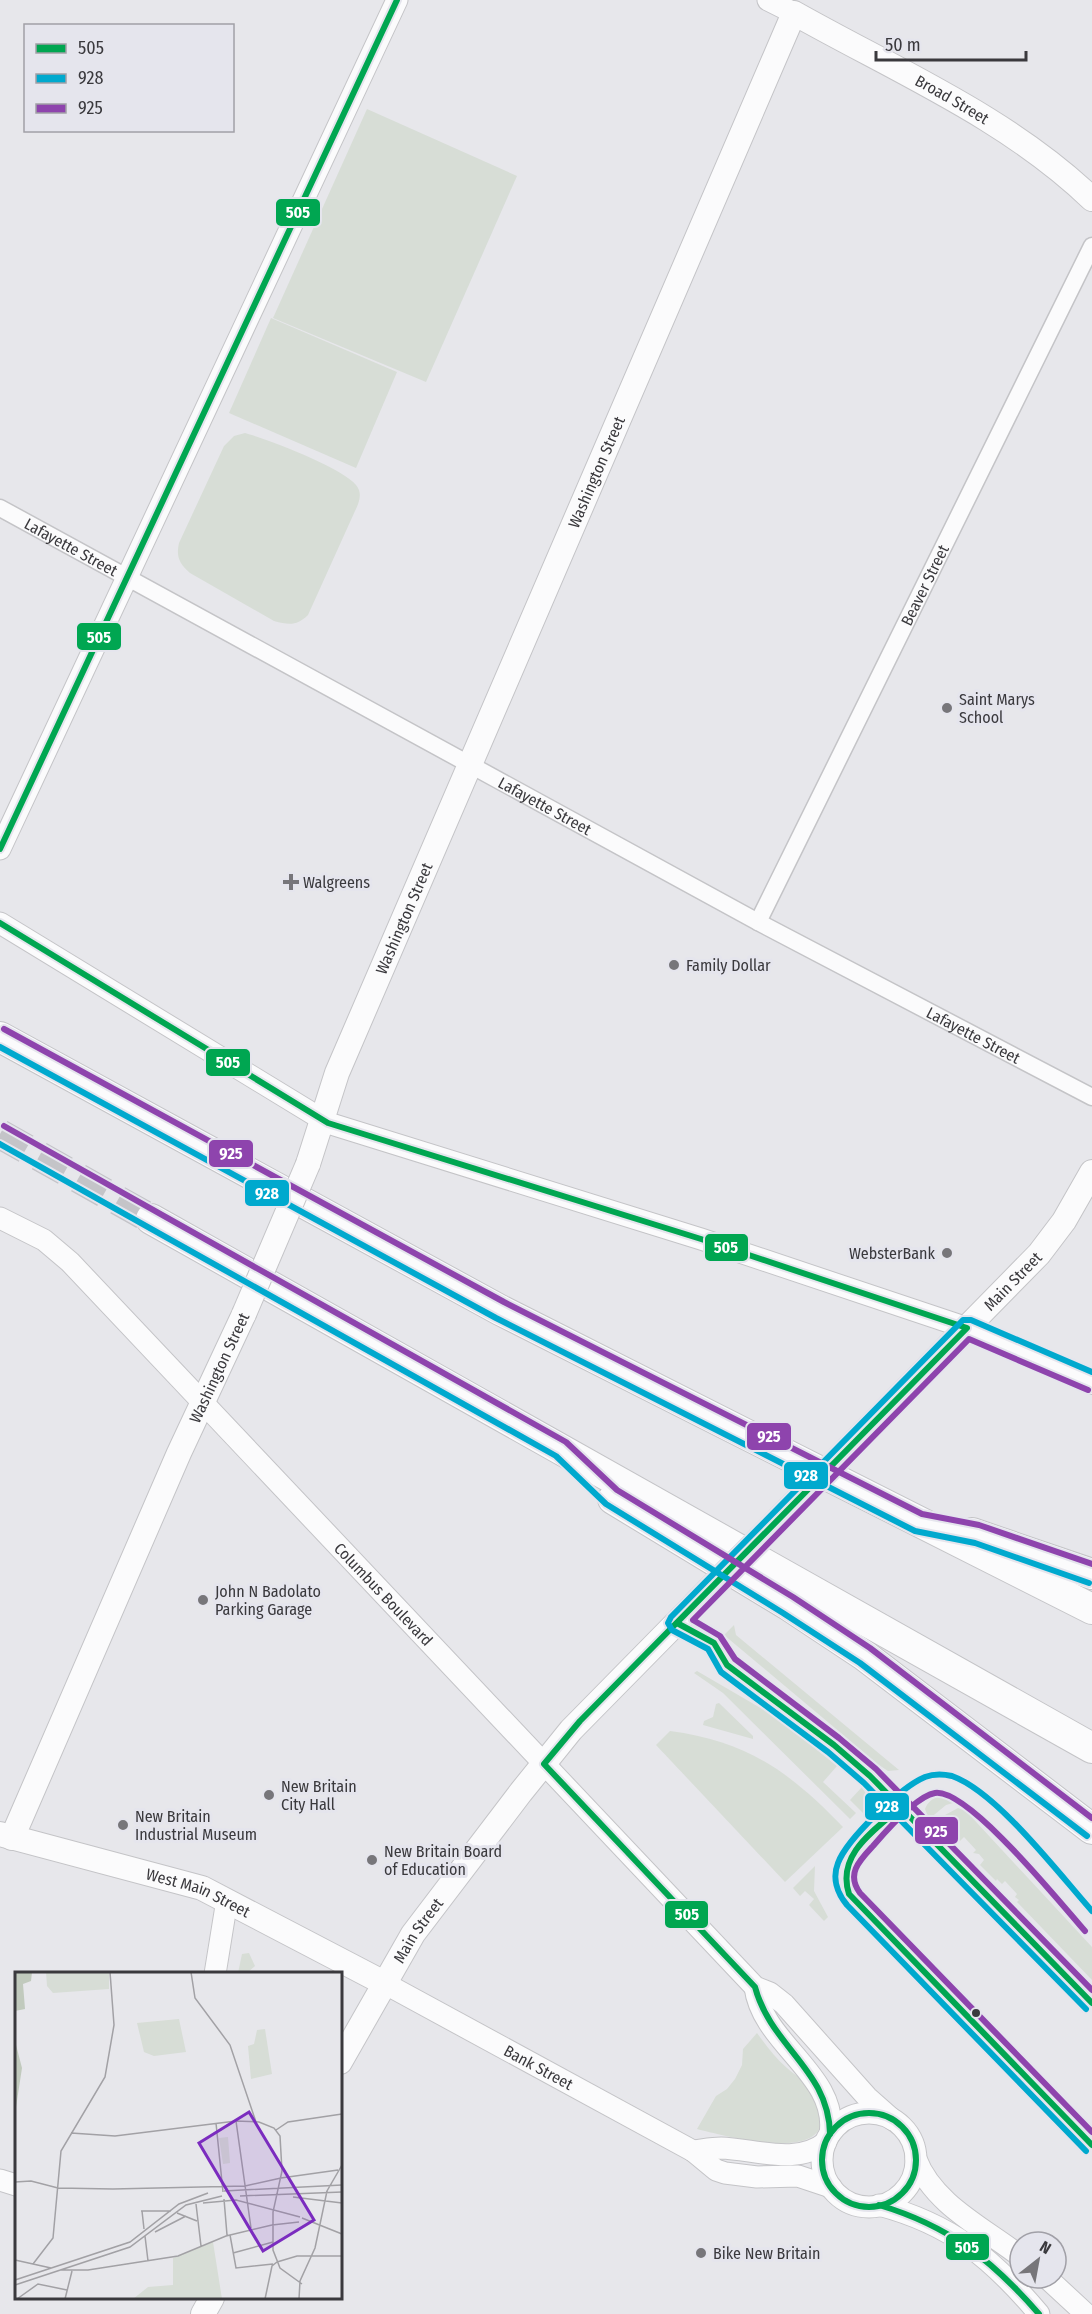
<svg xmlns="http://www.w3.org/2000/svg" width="1092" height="2314" font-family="'Fira Sans Condensed',sans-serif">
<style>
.green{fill:#d7ddd6}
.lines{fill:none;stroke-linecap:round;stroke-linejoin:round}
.motorway-tunnel{stroke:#c4c4c8;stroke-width:30;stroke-dasharray:30 15;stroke-linecap:butt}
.minor-casing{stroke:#c4c4c7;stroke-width:19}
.tertiary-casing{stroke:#c4c4c7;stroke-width:23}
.secondary-casing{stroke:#c4c4c7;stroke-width:26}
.motorway-casing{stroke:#c4c4c7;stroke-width:32}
.minor{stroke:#fbfbfc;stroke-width:16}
.tertiary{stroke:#fbfbfc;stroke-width:21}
.secondary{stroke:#fbfbfc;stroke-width:24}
.motorway{stroke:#fbfbfc;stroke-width:30}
.secondary-bridge-casing{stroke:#c4c4c7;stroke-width:26;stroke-linecap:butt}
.secondary-bridge{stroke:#fbfbfc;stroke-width:24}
.bus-1-casing{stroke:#e5e5ed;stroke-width:10}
.bus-2-casing{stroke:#e5e5ed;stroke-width:10}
.bus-3-casing{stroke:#e5e5ed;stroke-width:10}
.bus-1{stroke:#00a651;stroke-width:6}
.bus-2{stroke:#00a9ce;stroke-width:6}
.bus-3{stroke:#8e44ad;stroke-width:6}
.poi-dot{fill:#77767a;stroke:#e5e5ed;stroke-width:2}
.bus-dot{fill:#3a393d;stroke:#e5e5ed;stroke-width:2}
.labels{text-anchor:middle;stroke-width:6;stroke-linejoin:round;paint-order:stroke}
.street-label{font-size:16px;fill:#3a393d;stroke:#e5e5ed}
.poi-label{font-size:16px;fill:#3a393d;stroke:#e5e5ed;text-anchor:start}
.inset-road{fill:none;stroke:#a2a1a5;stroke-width:1.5}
.view{fill:#7b2cbf;fill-opacity:0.15;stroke:#7b2cbf;stroke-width:3}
.inset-edge{fill:none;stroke:#3a393d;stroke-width:3}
.line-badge{stroke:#e5e5ed;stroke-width:2}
.badge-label{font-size:16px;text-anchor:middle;font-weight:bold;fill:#fff}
</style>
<rect width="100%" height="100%" fill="#e7e7eb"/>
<!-- green -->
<g class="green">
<polygon points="367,109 517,176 426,382 273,318"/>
<polygon points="271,318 397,372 356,468 229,413"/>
<path d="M 245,433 C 267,439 343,468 356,485 C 363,493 359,503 355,511 L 308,615 C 297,626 289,625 274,621 L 190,573 C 179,564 176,556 179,543 L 224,446 L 234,436 Z"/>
<polygon points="734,1625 736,1635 899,1770 888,1771 879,1765 724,1635"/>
<polygon points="697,1671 776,1717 837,1766 823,1782 856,1813 850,1819 723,1693 694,1673"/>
<polygon points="719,1703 753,1736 753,1739 703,1725 704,1721 713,1717 716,1704"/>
<path d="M 670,1731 C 747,1741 790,1772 843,1827 L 785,1882 L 656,1745 Z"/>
<polygon points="862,1787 870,1801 866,1816 850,1800"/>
<path d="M 942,1796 L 960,1801 L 946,1805 L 929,1819 L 925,1809 C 928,1801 934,1797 942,1796 Z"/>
<polygon points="958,1808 966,1811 1092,1947 1092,1980 1017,1902 1019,1900 1015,1897 1017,1894 1005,1881 1002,1884 997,1879 996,1881 980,1865 984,1860 979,1854 973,1853 976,1850 964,1837 960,1841 941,1824 945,1815"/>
<polygon points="815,1866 814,1891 828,1917 824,1921 809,1905 814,1899 805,1891 800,1896 793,1888"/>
<polygon points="249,1953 255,1966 247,1973 238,1973 242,1954"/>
<path d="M 757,2033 C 766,2045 775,2058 787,2068 C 794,2075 806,2081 811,2089 C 858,2171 732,2138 697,2129 L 716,2096 L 727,2089 L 735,2079 L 742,2065 L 743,2049 Z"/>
</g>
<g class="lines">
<!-- motorway-tunnel -->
<polyline class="motorway-tunnel" points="0,1134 151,1219"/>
<!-- minor casing -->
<g class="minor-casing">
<g id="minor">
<path id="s1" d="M 0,508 L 758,922 L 1092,1097"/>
<path id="s2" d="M 758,922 L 1092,246"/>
</g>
</g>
<!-- tertiary casing -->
<g class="tertiary-casing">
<g id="tertiary">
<polyline points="768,0 794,13"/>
<polyline points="0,849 397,0"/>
<polyline points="0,923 328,1123 701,1239 967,1328"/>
<path id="s3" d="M 0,1218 L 44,1240 L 70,1262 L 755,1987 L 770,1993 L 784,2004 L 867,2097 L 893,2120"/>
<polyline points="215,1974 227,1900"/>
<path id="s4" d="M 384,1983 L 693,2151 L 716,2170 L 725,2173 L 757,2177 L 798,2176 L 831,2187"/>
<path d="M 755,1987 C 762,2044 839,2075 830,2134"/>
<circle cx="869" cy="2160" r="47"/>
<path d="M 693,2151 C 702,2150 712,2148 721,2148 C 754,2149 797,2166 826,2142"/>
<path d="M 916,2159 C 933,2204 984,2228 1020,2256"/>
<polyline points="0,2180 16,2185"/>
<path d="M 879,2205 C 951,2224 992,2258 1039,2314"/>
<polyline points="1047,2278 1086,2314"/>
</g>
</g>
<!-- secondary casing -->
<g class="secondary-casing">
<g id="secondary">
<path id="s5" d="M 308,1164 L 337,1073 L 794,13 C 895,70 1008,118 1092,199"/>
<polyline points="967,1328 1092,1382"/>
<path id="s6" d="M 834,1463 L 1039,1254 L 1064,1221 L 1092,1172"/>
<path id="s7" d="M 0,1834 L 202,1888 L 384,1983"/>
<path id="s8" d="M 12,1838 L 179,1453 L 244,1314"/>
<path id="s9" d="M 340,2062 L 413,1934 L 521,1792 L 571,1730 L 694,1605"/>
<polyline points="203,2314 212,2298"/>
</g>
</g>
<!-- motorway casing -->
<g class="motorway-casing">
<g id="motorway">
<polyline points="0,1037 500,1310 1092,1609"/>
<polyline points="151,1219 1092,1748"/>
<polyline points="613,1499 788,1605 865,1656 1092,1829"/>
<polyline points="972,1533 1092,1574"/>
</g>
</g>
<!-- minor -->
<use href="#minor" class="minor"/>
<!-- tertiary -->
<use href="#tertiary" class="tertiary"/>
<!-- secondary -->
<use href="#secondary" class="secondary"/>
<!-- motorway -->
<use href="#motorway" class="motorway"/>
<!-- secondary-bridge casing -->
<g class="secondary-bridge-casing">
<g id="secondary-bridge">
<polyline points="244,1314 308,1164"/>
<polyline points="694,1605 834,1463"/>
</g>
</g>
<!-- secondary-bridge -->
<use href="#secondary-bridge" class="secondary-bridge"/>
<!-- bus-1 casing -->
<g class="bus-1-casing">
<g id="bus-1">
<polyline points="0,849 397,0"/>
<path d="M 0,923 L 328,1123 L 701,1239 L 967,1328 L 580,1721 L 544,1764 L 755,1987 C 771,2047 829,2070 830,2134"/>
<polyline points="677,1623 714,1643 727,1665 834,1745 870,1776 1092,2003"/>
<path d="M 901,1807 C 875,1830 836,1854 849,1894 L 1092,2145"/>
<circle cx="869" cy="2160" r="47"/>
<path d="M 879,2205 C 949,2226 991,2259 1039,2314"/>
</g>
</g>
<!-- bus-2 casing -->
<g class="bus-2-casing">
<g id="bus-2">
<polyline points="0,1047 496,1318 915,1531 975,1543 1089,1583"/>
<polyline points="0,1144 556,1456 606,1504 783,1613 860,1663 1087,1836"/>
<polyline points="1086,2009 864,1783 828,1752 721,1672 708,1649 672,1630 668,1623 671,1617 963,1320 971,1320 1092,1372"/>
<path d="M 1086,2151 L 847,1905 C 837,1893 832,1878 838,1863 C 847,1839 901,1787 925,1777 C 933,1774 943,1774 952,1776 C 997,1792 1059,1874 1092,1911"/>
</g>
</g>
<!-- bus-3 casing -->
<g class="bus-3-casing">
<g id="bus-3">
<polyline points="4,1029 504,1302 922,1514 979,1525 1092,1564"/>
<polyline points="4,1126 566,1442 617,1490 793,1597 870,1648 1092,1818"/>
<polyline points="1088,1390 969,1339 693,1620 720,1636 735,1659 839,1738 876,1769 1092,1990"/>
<path d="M 1085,1931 C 1062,1905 968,1788 935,1793 C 917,1796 885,1832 873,1846 C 859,1861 846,1874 860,1893 L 1092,2132"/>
</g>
</g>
<!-- bus-1 -->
<use href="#bus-1" class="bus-1"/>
<!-- bus-2 -->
<use href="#bus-2" class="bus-2"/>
<!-- bus-3 -->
<use href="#bus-3" class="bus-3"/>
</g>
<!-- markers -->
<g class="poi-dot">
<circle cx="947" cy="708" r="6"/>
<path d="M288 873h6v6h6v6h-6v6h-6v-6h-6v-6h6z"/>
<circle cx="674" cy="965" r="6"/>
<circle cx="947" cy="1253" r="6"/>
<circle cx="203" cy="1600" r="6"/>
<circle cx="269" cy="1795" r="6"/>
<circle cx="123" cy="1825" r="6"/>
<circle cx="372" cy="1860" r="6"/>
<circle cx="701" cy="2253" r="6"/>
</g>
<circle class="bus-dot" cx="976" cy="2013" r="5"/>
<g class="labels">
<!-- street labels -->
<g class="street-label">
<text dy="6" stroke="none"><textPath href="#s5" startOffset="1430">Broad Street</textPath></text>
<text dy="6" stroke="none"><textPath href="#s5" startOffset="750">Washington Street</textPath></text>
<text dy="6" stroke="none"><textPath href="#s1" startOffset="81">Lafayette Street</textPath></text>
<text dy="6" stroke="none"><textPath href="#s2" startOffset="376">Beaver Street</textPath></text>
<text dy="6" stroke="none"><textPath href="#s1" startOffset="621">Lafayette Street</textPath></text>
<text dy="6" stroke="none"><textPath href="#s5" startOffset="264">Washington Street</textPath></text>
<text dy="6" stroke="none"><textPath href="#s1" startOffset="1107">Lafayette Street</textPath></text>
<text dy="6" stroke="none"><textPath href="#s6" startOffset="255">Main Street</textPath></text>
<text dy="6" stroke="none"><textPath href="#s8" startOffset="514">Washington Street</textPath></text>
<text dy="6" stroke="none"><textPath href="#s3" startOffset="540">Columbus Boulevard</textPath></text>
<text dy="6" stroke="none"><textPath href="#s7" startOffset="207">West Main Street</textPath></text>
<text dy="6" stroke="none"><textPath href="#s9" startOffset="153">Main Street</textPath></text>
<text dy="6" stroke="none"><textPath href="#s4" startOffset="176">Bank Street</textPath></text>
</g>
<!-- poi labels -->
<g class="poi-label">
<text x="959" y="705">Saint Marys<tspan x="959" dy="18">School</tspan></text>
<text x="303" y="888">Walgreens</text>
<text x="686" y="971">Family Dollar</text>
<text x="935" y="1259" text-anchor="end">WebsterBank</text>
<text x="215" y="1597">John N Badolato<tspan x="215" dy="18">Parking Garage</tspan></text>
<text x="281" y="1792">New Britain<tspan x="281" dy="18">City Hall</tspan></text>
<text x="135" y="1822">New Britain<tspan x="135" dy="18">Industrial Museum</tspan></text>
<text x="384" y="1857">New Britain Board<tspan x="384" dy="18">of Education</tspan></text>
<text x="713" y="2259">Bike New Britain</text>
</g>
</g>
<!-- overview -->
<g transform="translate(15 1972)">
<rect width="327" height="327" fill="#e7e7eb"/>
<path d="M 31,0 L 94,0 L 94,17 L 38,21 L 32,14 ZM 164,47 L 171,80 L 139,84 L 129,80 L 122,51 ZM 250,57 L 257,102 L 236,107 L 233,74 L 239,72 L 242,58 ZM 213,165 L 215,191 L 208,192 L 204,166 ZM 198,270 L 207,327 L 118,327 L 133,315 L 158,313 L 158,286 Z" fill="#d7ddd6"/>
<path d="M 0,0 L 17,0 L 16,9 L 8,12 L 10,37 L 0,39 ZM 0,69 L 7,96 L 1,135 L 0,135 Z" fill="#c1cabd"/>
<path class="inset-road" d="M 176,0 L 180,26 L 215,73 L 241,150M 201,151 L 208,220M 261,158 L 273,150 L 327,142M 56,161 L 100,164 L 221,149M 266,206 L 323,198M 0,210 L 16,209 L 43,216 L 98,217 L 230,214 L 266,206M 209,219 L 327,213M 225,224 L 327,220M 278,225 L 327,231M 209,227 L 212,263M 188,231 L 221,228 L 285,245M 181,232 L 186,274M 126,239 L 156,239M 127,239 L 129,257M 162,241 L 182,249M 287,246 L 327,262M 257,253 L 284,250M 236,256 L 221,149 L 244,150 L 259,156 L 265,164 L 267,199 L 258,240 L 258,278 L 265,296 L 287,312M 140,260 L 171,244M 215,263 L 221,296 L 258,292M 130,264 L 133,289M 218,281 L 258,270M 0,288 L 36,296M 262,290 L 282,284 L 327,284M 18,292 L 38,266 L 46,179 L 90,105 L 99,53 L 95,0M 45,298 L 73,298 L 163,284 L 211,264 L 257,253M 0,308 L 115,270 L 164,232 L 193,221M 0,313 L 115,275 L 171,233 L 207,224M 2,327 L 23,312 L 52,318M 50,327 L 57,299M 250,327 L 257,294 L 262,290M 284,327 L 285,309 L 300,276 L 312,219 L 327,193"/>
<path class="view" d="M 234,140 L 299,248 L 248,279 L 184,171 Z"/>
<rect width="327" height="327" class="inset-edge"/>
</g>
<g class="line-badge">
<rect x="275" y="198" width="46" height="29" rx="6" fill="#00a651"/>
<rect x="76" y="622" width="46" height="29" rx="6" fill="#00a651"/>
<rect x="205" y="1048" width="46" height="29" rx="6" fill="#00a651"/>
<rect x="208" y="1139" width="46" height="29" rx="6" fill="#8e44ad"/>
<rect x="244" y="1179" width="46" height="28" rx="6" fill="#00a9ce"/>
<rect x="704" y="1233" width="45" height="29" rx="6" fill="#00a651"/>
<rect x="746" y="1422" width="46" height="29" rx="6" fill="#8e44ad"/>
<rect x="783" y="1461" width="46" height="29" rx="6" fill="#00a9ce"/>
<rect x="864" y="1792" width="46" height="29" rx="6" fill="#00a9ce"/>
<rect x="914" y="1816" width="45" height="29" rx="6" fill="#8e44ad"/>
<rect x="664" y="1900" width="45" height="29" rx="6" fill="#00a651"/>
<rect x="945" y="2233" width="45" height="28" rx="6" fill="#00a651"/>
</g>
<g class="badge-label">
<text x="298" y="218">505</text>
<text x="99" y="643">505</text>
<text x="228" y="1068">505</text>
<text x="231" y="1159">925</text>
<text x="267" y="1199">928</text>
<text x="726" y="1253">505</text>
<text x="769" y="1442">925</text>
<text x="806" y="1481">928</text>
<text x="887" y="1812">928</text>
<text x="936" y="1837">925</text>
<text x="687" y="1920">505</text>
<text x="967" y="2253">505</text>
</g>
<!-- legend -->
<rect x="24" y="24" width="210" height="108" fill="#e5e5ed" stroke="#a1a0a7" stroke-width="1.5"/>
<rect x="36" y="44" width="30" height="9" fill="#00a651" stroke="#a1a0a7" stroke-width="1.5"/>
<text x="78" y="54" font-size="18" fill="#3a393d">505</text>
<rect x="36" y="74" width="30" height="9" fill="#00a9ce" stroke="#a1a0a7" stroke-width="1.5"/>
<text x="78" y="84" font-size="18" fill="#3a393d">928</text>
<rect x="36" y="104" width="30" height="9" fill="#8e44ad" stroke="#a1a0a7" stroke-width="1.5"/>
<text x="78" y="114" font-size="18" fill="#3a393d">925</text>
<!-- north arrow -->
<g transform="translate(1038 2260) rotate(31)"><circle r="28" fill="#e5e5ed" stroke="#a1a0a7" stroke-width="1.5"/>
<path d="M0-4.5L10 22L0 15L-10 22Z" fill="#77767a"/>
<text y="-9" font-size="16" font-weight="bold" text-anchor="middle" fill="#3a393d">N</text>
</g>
<!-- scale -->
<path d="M876 51v9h150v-9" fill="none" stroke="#3a393d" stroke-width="3"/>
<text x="885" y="51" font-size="18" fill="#3a393d" stroke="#e5e5ed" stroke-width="4.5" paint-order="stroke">50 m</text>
</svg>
